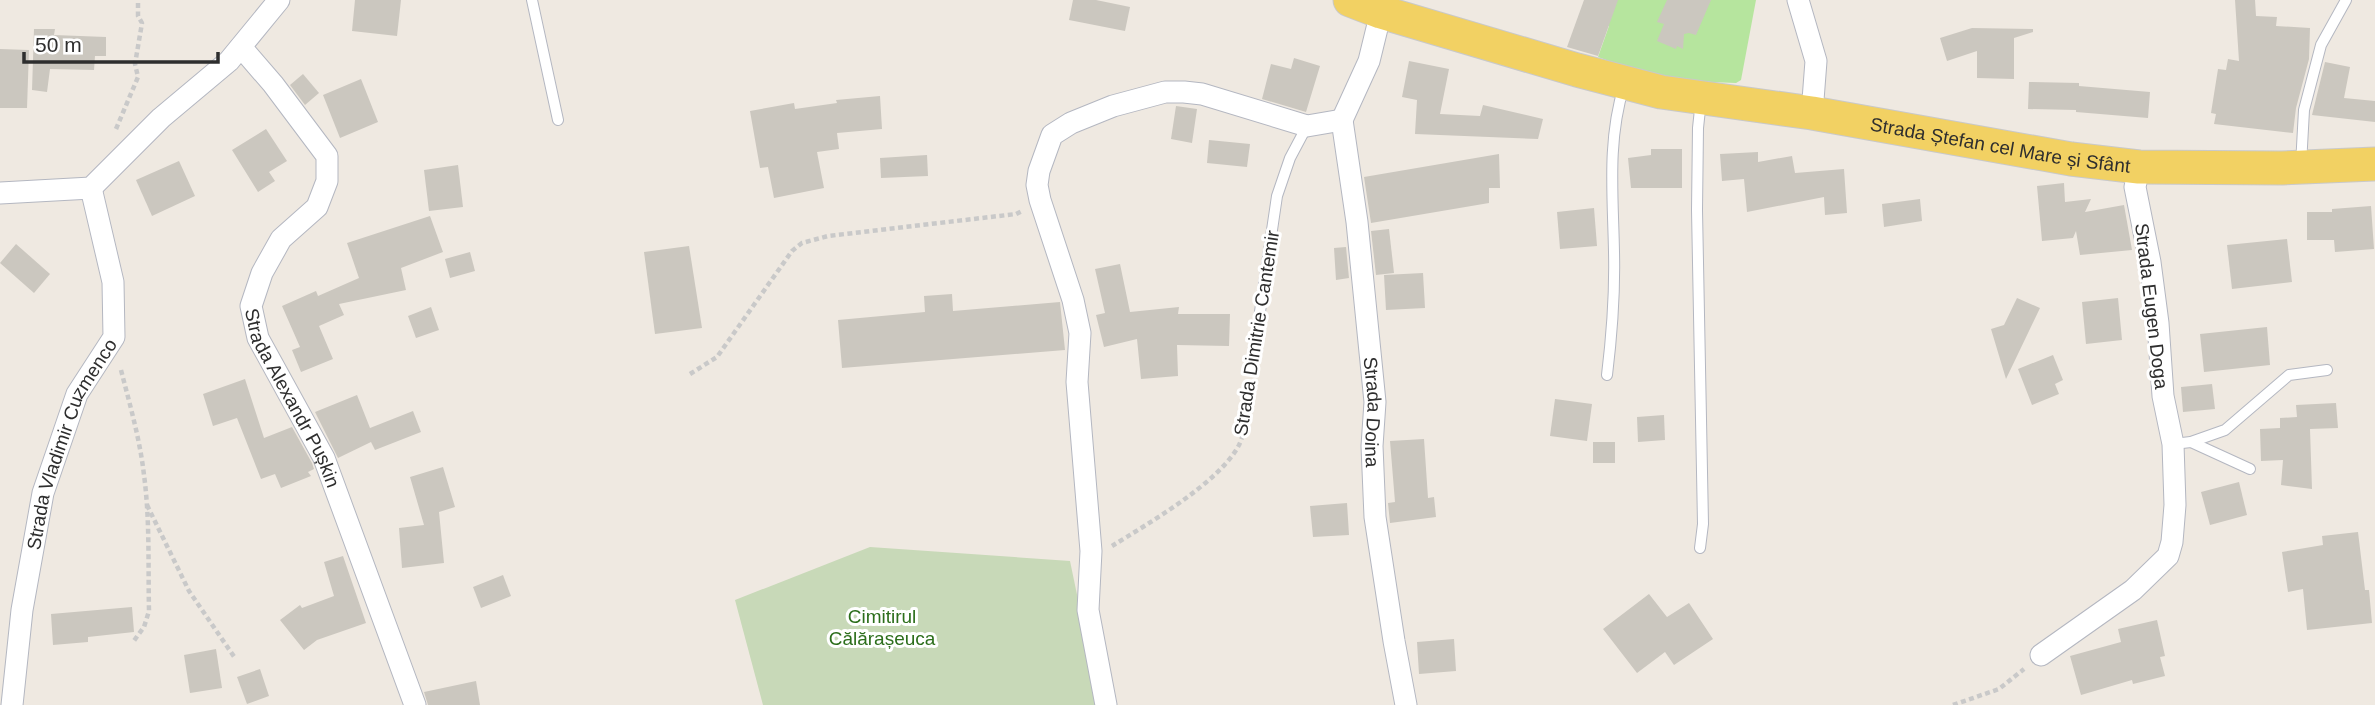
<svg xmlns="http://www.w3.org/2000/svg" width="2375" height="705" font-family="Arial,sans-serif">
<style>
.green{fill:#b6e59e}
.cemetery{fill:#c8d9b8}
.building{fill:#cbc7bf}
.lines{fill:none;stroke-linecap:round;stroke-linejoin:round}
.service-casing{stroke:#b4b7c1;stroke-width:12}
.minor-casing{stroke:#b4b7c1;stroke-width:23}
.primary-casing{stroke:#c9c9c9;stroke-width:35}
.path{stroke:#c9c9c9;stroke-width:4.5;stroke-dasharray:5 3.5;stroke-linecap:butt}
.service{stroke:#fff;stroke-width:10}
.minor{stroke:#fff;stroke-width:21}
.primary{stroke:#f2d163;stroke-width:33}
.labels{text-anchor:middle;stroke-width:6;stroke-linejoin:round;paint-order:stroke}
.street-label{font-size:19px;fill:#2e2e2e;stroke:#fff}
.park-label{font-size:19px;fill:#2c6e1b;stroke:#fff}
</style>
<rect width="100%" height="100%" fill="#efe9e1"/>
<!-- green -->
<polygon class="green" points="1597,0 1756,0 1741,80 1736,83 1662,80 1598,57 1609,26 1590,20"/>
<!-- cemetery -->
<polygon class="cemetery" points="870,547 1070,561 1100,705 763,705 735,600"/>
<!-- building -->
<g class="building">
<polygon points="355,0 401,0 397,36 352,31"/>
<polygon points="1073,0 1096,0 1130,7 1125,31 1069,20"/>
<polygon points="1584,0 1618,0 1598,56 1567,47"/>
<polygon points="1667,0 1711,0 1696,35 1689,33 1684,34 1683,49 1677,46 1676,49 1657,41 1664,24 1657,22"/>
<polygon points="2235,0 2255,0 2256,16 2277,17 2276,26 2310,28 2309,59 2296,108 2293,133 2214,124 2216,114 2211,113 2218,69 2226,70 2228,59 2239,61"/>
<polygon points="1972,28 2033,29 2033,32 2014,38 2014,79 1977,78 1977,51 1947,61 1940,38"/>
<polygon points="34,29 55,29 54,35 106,37 106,56 95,56 94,70 50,69 47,92 32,90"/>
<polygon points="0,49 29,50 27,108 0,108"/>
<polygon points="1294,58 1320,66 1306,112 1262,99 1271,64 1291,69"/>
<polygon points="1409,61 1449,69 1440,114 1480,116 1483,105 1543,119 1538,139 1415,134 1417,100 1402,97"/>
<polygon points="2325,62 2350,67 2344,98 2375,101 2375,122 2312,115"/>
<polygon points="303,74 319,93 305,105 290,85"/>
<polygon points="361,79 378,122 340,138 323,95"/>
<polygon points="2029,82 2079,83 2079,86 2150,92 2148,118 2076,112 2076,110 2028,109"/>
<polygon points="880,96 882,129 837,133 839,149 817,152 824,188 774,198 768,167 760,168 750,111 794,103 795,109 837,103 836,100"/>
<polygon points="1176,106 1197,109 1192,143 1171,139"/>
<polygon points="266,129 287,161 269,172 275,181 258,192 232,150"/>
<polygon points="1209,140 1250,144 1247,167 1207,163"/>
<polygon points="1651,149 1682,149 1682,188 1631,188 1628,158 1651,155"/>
<polygon points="1758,152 1758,162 1792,156 1795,173 1844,169 1847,213 1825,215 1824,197 1747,212 1744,179 1722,181 1720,154"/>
<polygon points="1499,154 1500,188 1489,188 1489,203 1371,223 1364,177"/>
<polygon points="927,155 928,176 881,178 880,158"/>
<polygon points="179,161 195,196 152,216 136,180"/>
<polygon points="458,165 463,207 429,211 424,170"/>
<polygon points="2064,183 2065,202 2091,199 2085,212 2124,205 2132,250 2080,255 2076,231 2073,238 2042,241 2037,186"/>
<polygon points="1920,199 1922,221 1884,227 1882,204"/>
<polygon points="2371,206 2374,249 2335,252 2334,240 2307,240 2307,212 2332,212 2332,209"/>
<polygon points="1594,208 1597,246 1560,249 1557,212"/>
<polygon points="430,216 443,252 401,268 406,290 339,304 344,315 319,326 333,359 301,372 292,350 300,347 282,306 316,291 318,296 359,278 347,243"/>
<polygon points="1389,229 1394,273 1376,275 1371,231"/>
<polygon points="2287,239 2292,282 2232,289 2227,245"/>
<polygon points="16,244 50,274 34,293 0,263"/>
<polygon points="689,246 702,328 655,334 644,252"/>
<polygon points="1346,247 1349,278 1336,280 1334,248"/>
<polygon points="470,252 475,271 450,278 445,259"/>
<polygon points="1120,264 1130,312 1179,307 1178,314 1230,314 1229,346 1177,345 1178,376 1141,379 1137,339 1104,347 1096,315 1105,313 1095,269"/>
<polygon points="1423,273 1425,308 1386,310 1384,275"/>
<polygon points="952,294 953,311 1060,302 1065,350 842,368 838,320 925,312 924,296"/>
<polygon points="2017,298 2040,308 2006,379 1991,329 2004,325"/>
<polygon points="2118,298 2122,340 2086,344 2082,302"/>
<polygon points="431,307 439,330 416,338 408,316"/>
<polygon points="2267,327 2270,365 2204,372 2200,334"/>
<polygon points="2053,355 2063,380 2055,384 2059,394 2032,405 2018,369"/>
<polygon points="245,379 264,438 292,427 312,463 314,469 308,472 311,476 281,488 275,474 261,479 237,418 213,426 203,394"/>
<polygon points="2212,384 2215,409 2183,412 2181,387"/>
<polygon points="357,395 370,428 413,411 421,432 375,450 371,442 338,458 315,412"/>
<polygon points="1555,399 1592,404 1587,441 1550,436"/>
<polygon points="2336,403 2338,428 2310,429 2312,489 2281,485 2283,460 2261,461 2260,429 2280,428 2280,418 2297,417 2296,405"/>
<polygon points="1664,415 1665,440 1638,442 1637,417"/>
<polygon points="1424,439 1428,498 1434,497 1436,517 1390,523 1388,503 1395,502 1390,441"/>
<rect x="1593" y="442" width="22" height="21"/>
<polygon points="443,467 455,507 439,512 444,563 402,568 399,528 424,525 410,477"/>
<polygon points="2239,482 2247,515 2210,525 2201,492"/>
<polygon points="1347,503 1349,535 1313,537 1310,506"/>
<polygon points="2358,532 2365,590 2369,590 2372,623 2307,630 2303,589 2288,592 2282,552 2323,545 2322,536"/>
<polygon points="343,556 366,623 317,640 304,650 280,620 300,605 302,608 334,596 324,562"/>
<polygon points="503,575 511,596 481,608 473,587"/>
<polygon points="1649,594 1667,617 1689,603 1713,639 1674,665 1665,652 1637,673 1603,629"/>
<polygon points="132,607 134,632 88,637 88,642 53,645 51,614"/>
<polygon points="2157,620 2165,656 2160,657 2165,676 2133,684 2132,680 2081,695 2070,656 2121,642 2118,629"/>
<polygon points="1454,639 1456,671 1419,674 1417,642"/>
<polygon points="216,649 222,688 190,693 184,655"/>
<polygon points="260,669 269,696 247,704 237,677"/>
<polygon points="476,681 480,705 428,705 424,692"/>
</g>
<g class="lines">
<!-- service casing -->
<g class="service-casing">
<g id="service">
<polyline points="532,0 558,120"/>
<polyline points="2301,165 2304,110 2321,45 2346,0"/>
<polyline points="1252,366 1277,196 1290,158 1307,126"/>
<path d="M 1607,375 C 1612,334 1615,293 1614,252 C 1613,195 1607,141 1624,86"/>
<polyline points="2191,442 2250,469"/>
<polyline points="2173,444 2191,442 2225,430 2289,375 2327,370"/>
<polyline points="1700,548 1703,524 1697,210 1698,128 1701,100"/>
</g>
</g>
<!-- minor casing -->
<g class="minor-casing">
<g id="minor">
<polyline points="1798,0 1816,61 1812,113"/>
<path id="s1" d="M 241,47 L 273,84 L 327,156 L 327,181 L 317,207 L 281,239 L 262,273 L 251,306 L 258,338 L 324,458 L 415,705"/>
<path id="s2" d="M 1342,120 L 1357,222 L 1375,402 L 1372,446 L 1375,517 L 1394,641 L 1406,705"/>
<polyline points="1342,120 1369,61 1381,12"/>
<polyline points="0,193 91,188 161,118 229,61 279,0"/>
<polyline points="2041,655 2133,590 2168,556 2172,542 2175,505 2173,444 2163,396 2158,323 2150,262 2135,187 2139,167"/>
<path id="s3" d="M 12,705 L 22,610 L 43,493 L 77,394 L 114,337 L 113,282 L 91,188"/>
<polyline points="1106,705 1088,610 1091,551 1077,382 1080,333 1073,300 1040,200 1037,185 1039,171 1052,135 1071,123 1113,106 1165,92 1184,92 1202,94 1307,126 1342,120"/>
</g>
</g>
<!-- primary casing -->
<g class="primary-casing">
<g id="primary">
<path id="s4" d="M 1350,0 L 1381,12 L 1577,70 L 1661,92 L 1812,113 L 2071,159 L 2139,167 L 2282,168 L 2375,164"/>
</g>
</g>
<!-- path -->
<g class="path">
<polyline points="116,129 138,77 135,64 142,23 138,16 138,0"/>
<path d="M 121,370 C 130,405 140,440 144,475 C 150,520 148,566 149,611 L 144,627 L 133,642"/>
<polyline points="690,374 717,357 792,251 802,243 828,236 1016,214 1022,211"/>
<polyline points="147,505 189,591 235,658"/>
<path d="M 1112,546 C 1149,523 1219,483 1239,445 C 1248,426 1248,401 1250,381"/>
<polyline points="1953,705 1999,689 2024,669"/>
</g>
<!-- service -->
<use href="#service" class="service"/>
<!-- minor -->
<use href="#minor" class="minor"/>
<!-- primary -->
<use href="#primary" class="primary"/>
</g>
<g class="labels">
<!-- street labels -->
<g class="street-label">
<text dy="7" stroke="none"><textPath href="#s4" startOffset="668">Strada Ștefan cel Mare și Sfânt</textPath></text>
<text transform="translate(2152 306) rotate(83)" y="7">Strada Eugen Doga</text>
<text transform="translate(1256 333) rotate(-81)" y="7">Strada Dimitrie Cantemir</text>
<text dy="7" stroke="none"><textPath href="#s1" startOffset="415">Strada Alexandr Pușkin</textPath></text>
<text dy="7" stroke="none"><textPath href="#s2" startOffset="294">Strada Doina</textPath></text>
<text dy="7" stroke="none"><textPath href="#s3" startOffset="270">Strada Vladimir Cuzmenco</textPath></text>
</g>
<!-- park labels -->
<g class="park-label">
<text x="882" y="623">Cimitirul<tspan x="882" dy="22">Călărașeuca</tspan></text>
</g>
</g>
<!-- scale -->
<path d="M24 52v10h194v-10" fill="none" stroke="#2e2e2e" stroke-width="3.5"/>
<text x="35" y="52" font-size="21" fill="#2e2e2e" stroke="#ffffff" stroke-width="5" paint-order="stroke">50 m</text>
</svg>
